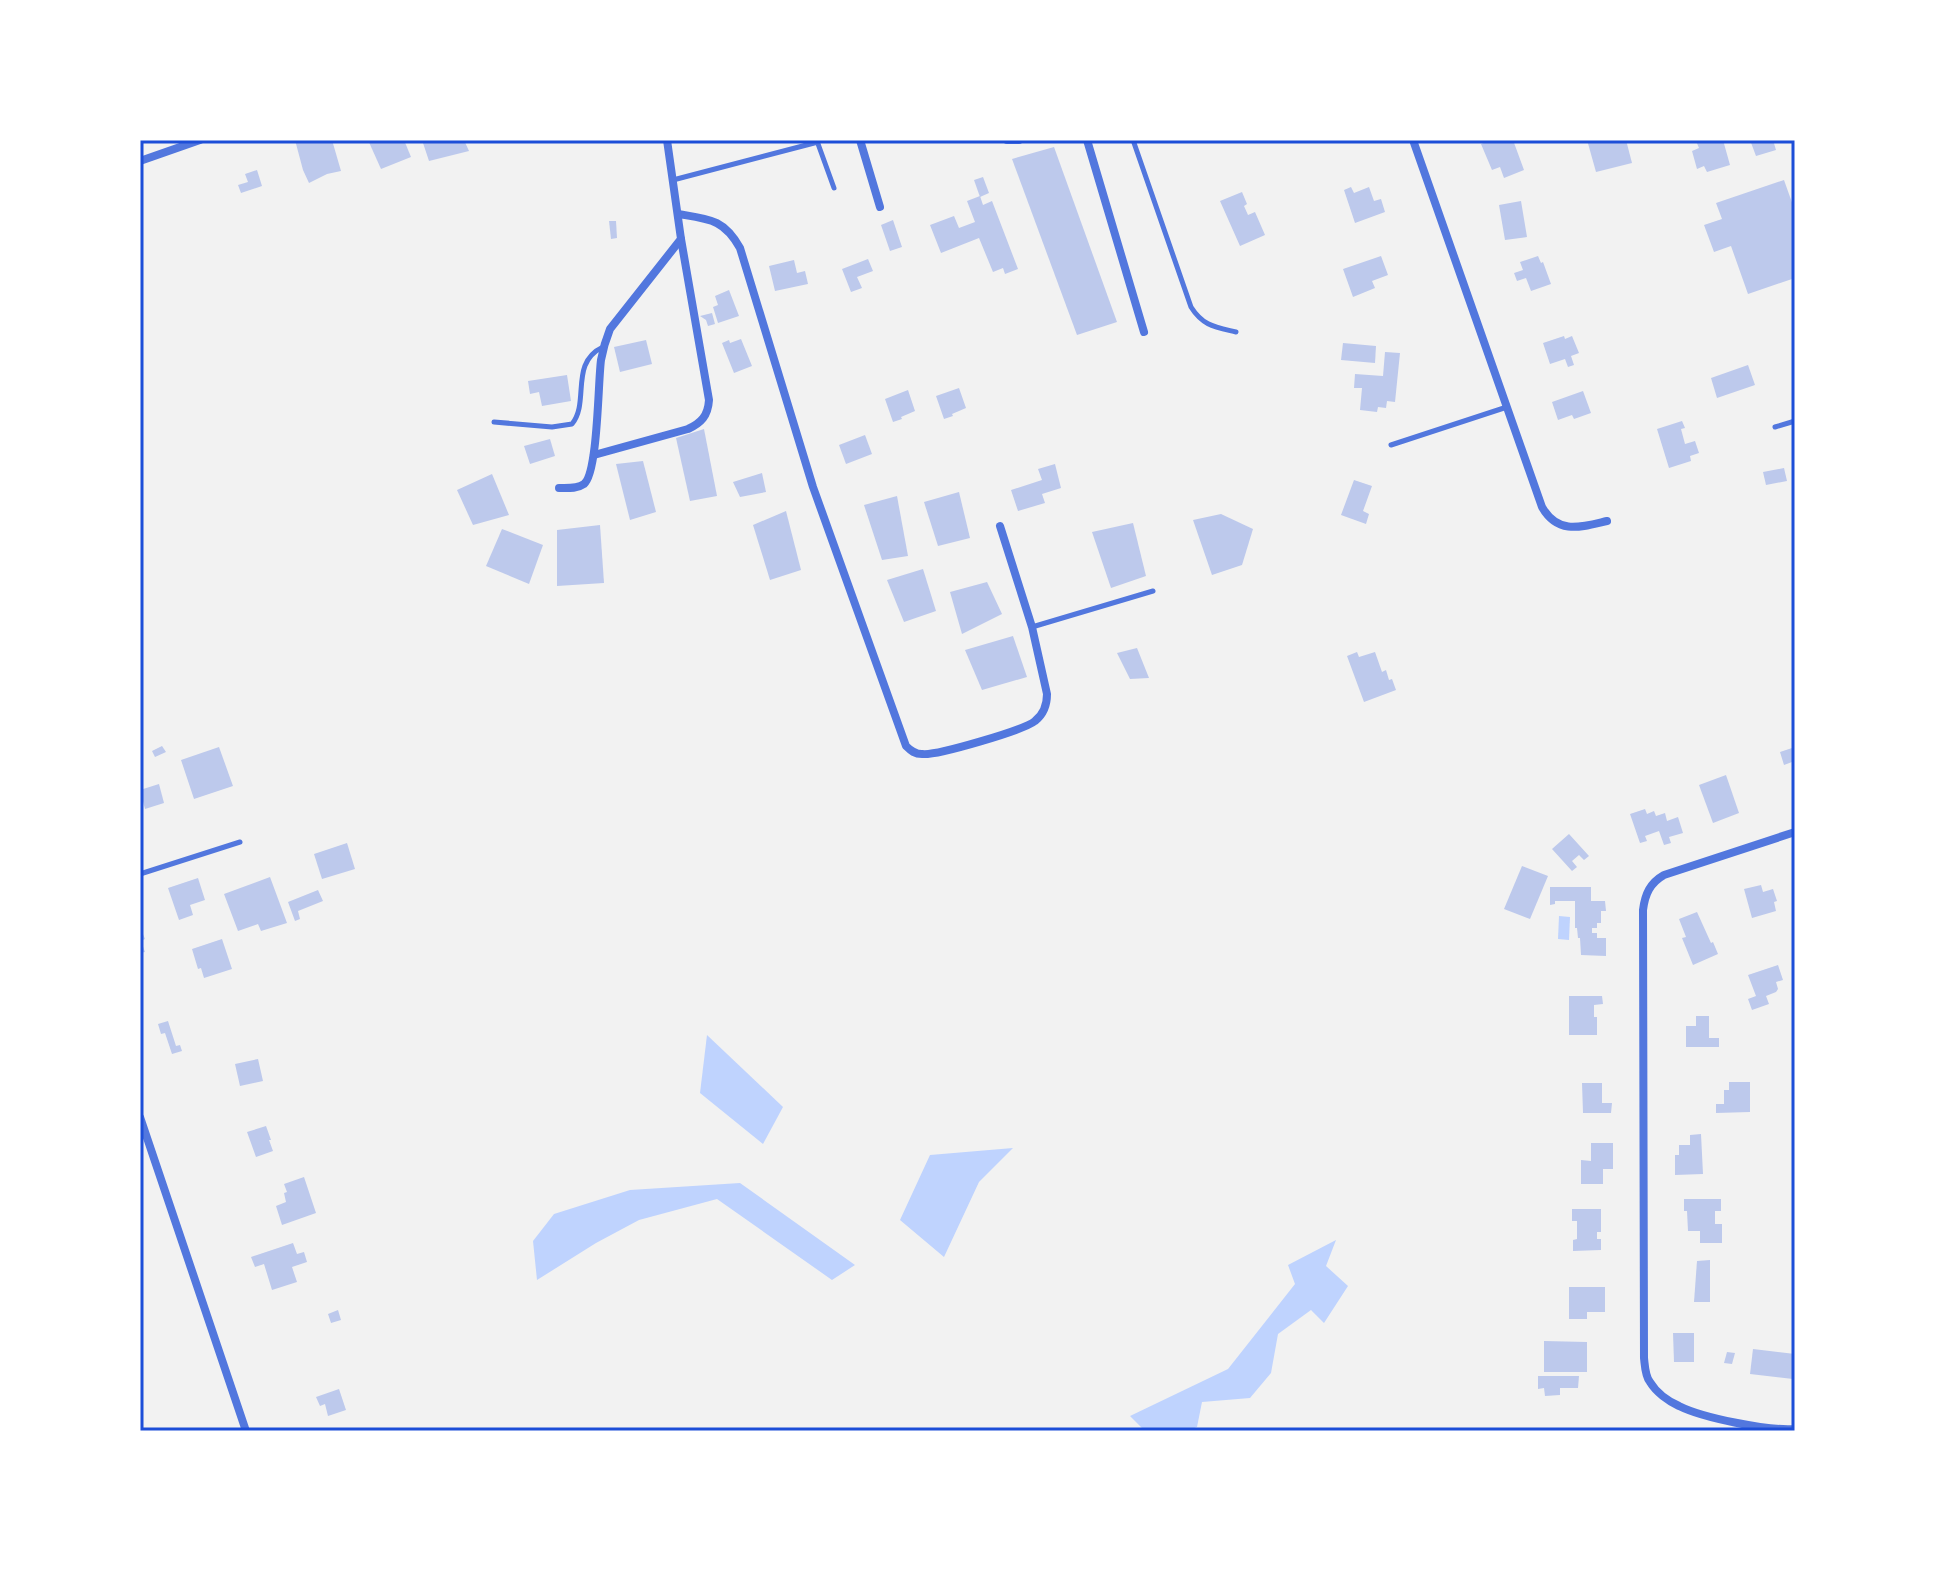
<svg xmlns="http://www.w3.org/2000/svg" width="1935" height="1571" font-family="'Open Sans',sans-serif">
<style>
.water{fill:#bfd3fe}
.building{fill:#bdc9ec}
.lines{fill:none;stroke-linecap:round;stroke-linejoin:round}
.service{stroke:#5277de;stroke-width:5}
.minor{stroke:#5277de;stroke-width:8}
.neatline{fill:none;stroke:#1d4ed8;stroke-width:3}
</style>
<rect width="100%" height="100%" fill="#f2f2f2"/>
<!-- water -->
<g class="water">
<polygon points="1559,916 1570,917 1569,940 1558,939"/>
<polygon points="707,1035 783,1107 763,1144 700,1093"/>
<polygon points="1013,1148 979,1182 944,1257 900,1220 930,1155"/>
<polygon points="740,1183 855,1265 832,1280 717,1199 639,1220 596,1243 537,1280 533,1241 554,1214 630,1190"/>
<polygon points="1336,1240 1326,1266 1348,1286 1324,1323 1311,1310 1278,1334 1271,1373 1250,1398 1202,1402 1197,1427 1187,1431 1145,1431 1130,1416 1228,1369 1295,1284 1288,1265"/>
</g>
<!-- building -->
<g class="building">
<polygon points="295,140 332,140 341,171 327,174 309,183 303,170"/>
<polygon points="368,140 404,140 411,157 381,169"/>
<polygon points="422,140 464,140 469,151 429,161"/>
<polygon points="1492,140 1513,140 1524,170 1504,178 1500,167 1492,170 1481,144"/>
<polygon points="1587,140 1626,140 1632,163 1596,172"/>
<polygon points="1700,140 1723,140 1730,165 1707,172 1704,166 1697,169 1692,151 1699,148 1696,141"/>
<polygon points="1750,140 1773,140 1776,150 1756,156"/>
<polygon points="1054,147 1117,322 1077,335 1012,159"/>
<polygon points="257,170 262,186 241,193 238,185 248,182 245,174"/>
<polygon points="983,177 989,193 980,197 974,180"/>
<polygon points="1784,180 1795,211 1795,278 1748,294 1731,246 1714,252 1704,225 1722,219 1716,203"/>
<polygon points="1351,187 1354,193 1369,187 1374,201 1381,199 1385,212 1355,223 1344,190"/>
<polygon points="1242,192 1247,204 1244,206 1248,215 1255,212 1265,235 1240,246 1220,201"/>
<polygon points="980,196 983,205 992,201 1018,269 1005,274 1003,268 993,272 979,238 941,253 930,225 954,216 959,228 975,222 967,201"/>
<polygon points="1521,201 1527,237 1505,240 1499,205"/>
<polygon points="893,220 902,247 890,251 881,225"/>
<polygon points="609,221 616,221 617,238 611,239"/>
<polygon points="1381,256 1388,275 1372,281 1375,288 1353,297 1343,269"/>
<polygon points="1538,256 1541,263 1543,262 1551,284 1531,291 1526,278 1517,281 1514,273 1523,270 1520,262"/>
<polygon points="868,259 873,271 857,277 862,288 851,292 842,269"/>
<polygon points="794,260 797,273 805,271 808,284 775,291 769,266"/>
<polygon points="729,290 739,316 718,323 713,307 718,305 715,296"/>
<polygon points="712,313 715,324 708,326 706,320 700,316"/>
<polygon points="1564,336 1565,339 1572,336 1579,353 1571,356 1574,365 1568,367 1565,359 1550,364 1543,343"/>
<polygon points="741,339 752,366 734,373 722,343 729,340 730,343"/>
<polygon points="646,340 652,364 620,372 614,347"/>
<polygon points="1343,343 1376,346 1375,363 1341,360"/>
<polygon points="1385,352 1400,353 1395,402 1387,401 1386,408 1378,407 1377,412 1360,410 1362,388 1354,388 1355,374 1383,376"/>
<polygon points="1748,365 1755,385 1717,398 1711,378"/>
<polygon points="567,375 571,401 542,406 539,392 530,394 528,381"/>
<polygon points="959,388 966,408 952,414 953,416 944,419 936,396"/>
<polygon points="908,390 915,411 901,417 902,419 893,422 885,399"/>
<polygon points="1583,391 1591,413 1574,419 1572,415 1558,420 1552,402"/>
<polygon points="1682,421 1685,428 1681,429 1685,444 1695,441 1699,453 1690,456 1691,461 1669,468 1657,429"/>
<polygon points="704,429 717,496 690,501 676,438"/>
<polygon points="865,435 872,454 846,464 839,445"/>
<polygon points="550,439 555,456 530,464 524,446"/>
<polygon points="643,461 656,512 630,520 616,464"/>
<polygon points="1055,464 1061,488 1042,494 1045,503 1018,511 1011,490 1042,480 1038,469"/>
<polygon points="1784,468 1787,481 1766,485 1763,472"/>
<polygon points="762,473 766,492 740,497 733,482"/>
<polygon points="492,474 509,515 473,525 457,490"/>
<polygon points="1354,480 1372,486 1363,511 1369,514 1366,524 1341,515"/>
<polygon points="959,492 970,538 938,546 924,502"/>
<polygon points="897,496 908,556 882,560 864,505"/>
<polygon points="786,511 801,570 770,580 753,525"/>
<polygon points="1221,514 1253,529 1242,565 1212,575 1193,520"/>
<polygon points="1133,523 1146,576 1111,588 1092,532"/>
<polygon points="600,525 604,583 557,586 557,530"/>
<polygon points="502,529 543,545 529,584 486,566"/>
<polygon points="923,569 936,611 904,622 887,580"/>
<polygon points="987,582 1002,614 962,634 950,592"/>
<polygon points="1013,636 1027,677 982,690 965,650"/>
<polygon points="1137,648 1149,678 1130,679 1117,653"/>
<polygon points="1357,652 1359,657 1375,652 1382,672 1386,670 1389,680 1392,679 1396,690 1364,702 1347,656"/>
<polygon points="162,746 166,752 155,757 152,751"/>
<polygon points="219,747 233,786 194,799 181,760"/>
<polygon points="1795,747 1795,768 1792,762 1784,765 1780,752"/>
<polygon points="1726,775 1739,813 1713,823 1699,785"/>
<polygon points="159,784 164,803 145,809 140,790"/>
<polygon points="1645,809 1647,814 1654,811 1656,816 1665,813 1667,821 1678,817 1683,833 1669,837 1671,843 1664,845 1659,831 1645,836 1647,841 1640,843 1630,814"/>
<polygon points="1569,834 1589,856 1584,860 1579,855 1572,861 1577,867 1572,871 1552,849"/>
<polygon points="347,843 355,869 322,879 314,854"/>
<polygon points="1522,866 1548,876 1530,919 1504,909"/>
<polygon points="270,877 287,923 261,931 258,924 238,931 224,894"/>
<polygon points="198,878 205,900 190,905 193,915 179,920 168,888"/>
<polygon points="1761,885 1763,892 1773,889 1777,901 1774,902 1776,911 1752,918 1744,889"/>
<polygon points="1550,887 1591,887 1591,901 1605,901 1606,911 1601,911 1601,923 1597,923 1597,928 1592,928 1592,933 1597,933 1597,938 1606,938 1606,956 1581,955 1580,938 1578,938 1577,928 1575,928 1575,901 1555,901 1555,904 1550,905"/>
<polygon points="318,890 323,901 298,911 300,919 295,921 288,902"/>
<polygon points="1697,912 1711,943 1713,942 1718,954 1693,965 1682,938 1686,937 1679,919"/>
<polygon points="140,927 145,939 141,941 145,952 140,953"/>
<polygon points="222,939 232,969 204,978 201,968 198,969 192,949"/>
<polygon points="1778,965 1783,980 1776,982 1778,989 1776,992 1766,996 1769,1004 1752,1010 1748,999 1756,996 1748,975"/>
<polygon points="1569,996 1602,996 1603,1004 1594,1005 1594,1017 1597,1017 1597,1035 1569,1035"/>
<polygon points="1696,1016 1709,1016 1709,1038 1719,1038 1719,1047 1686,1047 1686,1026 1696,1026"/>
<polygon points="168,1021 176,1046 180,1045 182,1051 172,1054 165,1033 161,1034 158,1024"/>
<polygon points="258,1059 263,1081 240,1086 235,1064"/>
<polygon points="1729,1082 1750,1082 1750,1112 1716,1113 1716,1104 1724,1104 1724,1090 1729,1090"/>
<polygon points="1582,1083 1602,1083 1602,1103 1612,1103 1611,1113 1583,1113"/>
<polygon points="266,1126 271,1140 269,1140 273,1151 256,1157 247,1132"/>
<polygon points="1701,1134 1703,1174 1675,1175 1675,1155 1679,1155 1679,1145 1690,1145 1690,1135"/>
<polygon points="1591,1143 1613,1143 1613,1169 1603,1169 1603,1184 1581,1184 1581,1160 1591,1161"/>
<polygon points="304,1177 316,1213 282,1225 276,1206 286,1202 284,1193 287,1192 284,1184"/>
<polygon points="1684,1199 1721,1199 1721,1211 1715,1211 1715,1224 1722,1224 1722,1243 1700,1243 1700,1231 1688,1231 1687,1211 1684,1211"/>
<polygon points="1572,1209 1601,1209 1601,1232 1597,1232 1597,1239 1601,1239 1601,1250 1573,1251 1573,1240 1577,1239 1577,1221 1572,1221"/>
<polygon points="293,1243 297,1254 304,1252 307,1262 292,1267 297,1282 272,1290 264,1264 255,1267 251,1257"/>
<polygon points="1710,1260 1710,1302 1694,1302 1697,1261"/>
<polygon points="1569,1287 1605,1287 1605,1312 1587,1312 1587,1319 1569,1319"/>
<polygon points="338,1310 341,1320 331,1323 328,1314"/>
<polygon points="1673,1333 1694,1333 1694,1362 1674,1362"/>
<polygon points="1544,1341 1587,1342 1587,1372 1544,1372"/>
<polygon points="1753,1349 1795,1354 1793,1379 1750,1374"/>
<polygon points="1727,1352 1735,1353 1732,1364 1724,1363"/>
<polygon points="1538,1376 1579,1376 1578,1388 1560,1388 1560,1395 1545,1396 1544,1388 1538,1389"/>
<polygon points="339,1389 346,1410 328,1416 325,1404 320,1406 316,1397"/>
</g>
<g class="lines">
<!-- service -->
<g class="service">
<path d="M 1133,140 L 1191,307 C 1203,326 1215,327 1236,332"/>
<polyline points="817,141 834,188"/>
<polyline points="673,180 818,142"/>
<path d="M 494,422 L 552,427 L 572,424 C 590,402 569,363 603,347"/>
<polyline points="1775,427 1795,421"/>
<polyline points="1391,445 1507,407"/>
<polyline points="1032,627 1153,591"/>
<polyline points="140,874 240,842"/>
</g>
<!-- minor -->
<g class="minor">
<polyline points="860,140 880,207"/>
<polyline points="1007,140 1019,140"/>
<polyline points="1087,140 1144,332"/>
<path d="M 1413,140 L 1542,507 C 1558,535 1581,527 1607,521"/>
<polyline points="140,161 200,140"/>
<path d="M 678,214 C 709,219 724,219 740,248 L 813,487 L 906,746 C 911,751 915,754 922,754 C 936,756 1024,730 1035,721 C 1044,714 1047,705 1047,694 L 1032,627 L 1000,526"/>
<path d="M 594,455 L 688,429 C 701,423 708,416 709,400 L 681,239"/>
<path d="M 559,488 C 567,488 577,489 584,484 C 598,473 598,382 601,360 C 603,349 606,339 610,329 L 681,239 L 667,140"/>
<path d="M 1795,832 L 1664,875 C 1650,883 1645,894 1643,910 L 1644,1358 C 1645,1366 1645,1376 1650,1382 C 1656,1392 1668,1401 1679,1406 C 1703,1418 1768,1431 1795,1429"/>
<polyline points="140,1117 246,1431"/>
</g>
</g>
<!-- border -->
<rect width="1935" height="1571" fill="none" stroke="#ffffff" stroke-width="284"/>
<rect x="142" y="142" width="1651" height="1287" class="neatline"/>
</svg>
